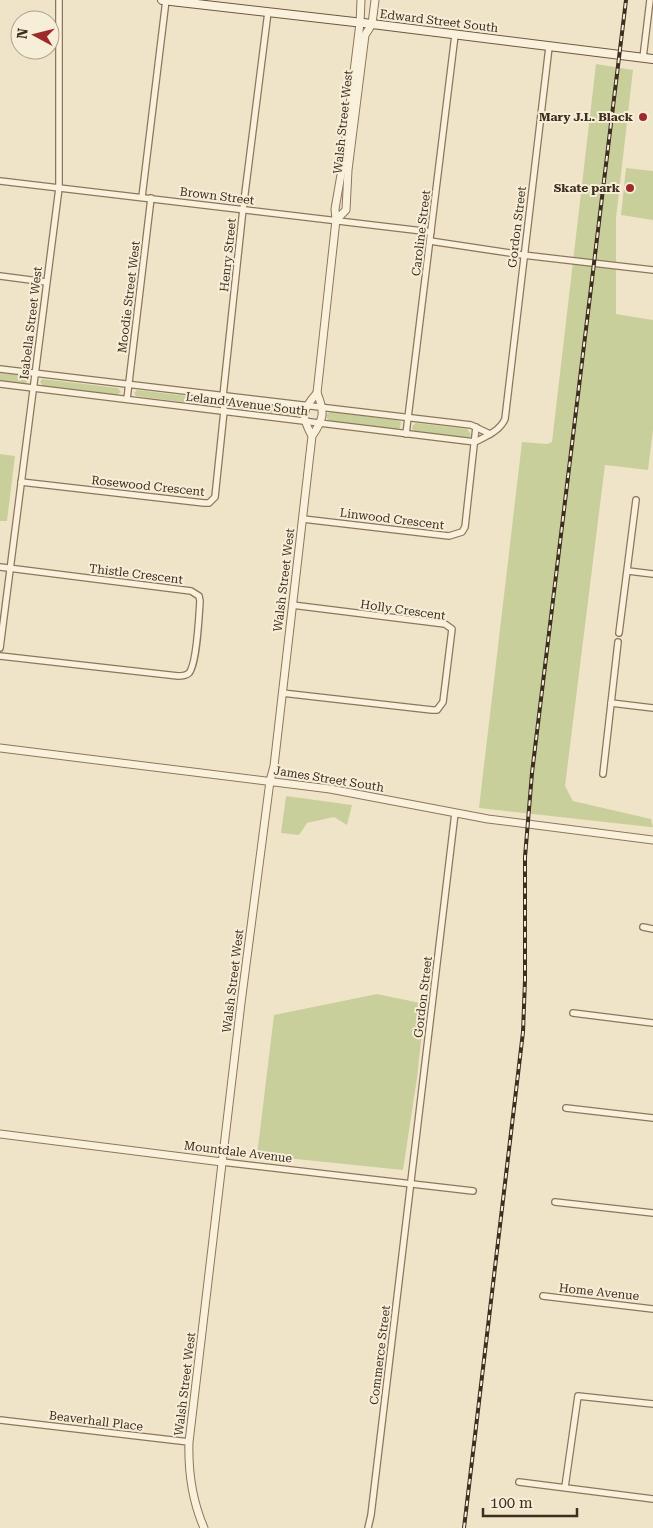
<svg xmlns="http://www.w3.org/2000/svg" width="653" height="1528" font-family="'Roboto Serif',serif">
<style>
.green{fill:#c9cf9b}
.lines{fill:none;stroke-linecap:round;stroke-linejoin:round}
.minor-casing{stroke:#8d765c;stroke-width:8}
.tertiary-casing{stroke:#8d765c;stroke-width:9}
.secondary-casing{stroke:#6f573f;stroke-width:10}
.minor{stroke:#faf1dc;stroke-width:5.5}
.tertiary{stroke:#faf1dc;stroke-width:7}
.secondary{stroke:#faf1dc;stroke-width:8}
.rail-casing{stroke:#3d2e20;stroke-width:4}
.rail{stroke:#f7eed8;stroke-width:2;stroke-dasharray:5.5;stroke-linecap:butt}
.poi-dot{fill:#9e2a2b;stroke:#f7eed8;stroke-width:2}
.labels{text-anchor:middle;stroke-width:4;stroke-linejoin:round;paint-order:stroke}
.street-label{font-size:12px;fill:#3d2e20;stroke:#f7eed8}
.poi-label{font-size:12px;font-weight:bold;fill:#3d2e20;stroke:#f7eed8;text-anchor:end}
</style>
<rect width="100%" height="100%" fill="#f0e4c8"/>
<!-- green -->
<g class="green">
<polygon points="596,64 633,70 616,218 616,314 653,320 653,430 648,470 605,465 565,786 573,801 651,819 653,827 650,827 479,808 522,442 547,444 552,442"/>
<polygon points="626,168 653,171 653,220 621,215"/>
<polygon points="0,373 23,375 27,378 27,382 23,384 0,381"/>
<polygon points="42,379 118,388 121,392 117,395 43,386 40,382"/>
<polygon points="137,390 213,399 216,400 216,404 212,406 136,396 134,393"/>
<polygon points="234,401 297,408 300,413 296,417 229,407 230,402"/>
<polygon points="330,412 396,420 401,422 400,428 395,430 328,421 326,415"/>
<polygon points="416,423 467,429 471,434 470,437 466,438 416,432 412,429 413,425"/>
<polygon points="0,454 15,456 7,521 0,521"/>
<polygon points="286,796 352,805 347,825 334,817 307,823 299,835 281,833"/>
<polygon points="377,994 425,1004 417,1078 403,1170 257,1155 274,1015"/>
</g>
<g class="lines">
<!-- minor casing -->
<g class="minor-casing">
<g id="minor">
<polyline points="643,58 650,0"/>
<polyline points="0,181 431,232"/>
<polyline points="142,197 166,0"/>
<polyline points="430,241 523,255 653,270"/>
<polyline points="0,276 46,282"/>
<polyline points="0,369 471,425 490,434"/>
<path d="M 0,384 L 475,442 C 485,437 500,431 505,419 L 549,47"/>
<polyline points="127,399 151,198"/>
<polyline points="406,434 455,35"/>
<polyline points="21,482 204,503 209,503 215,497 224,411 223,396 243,209 268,12"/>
<polyline points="303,519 449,536 462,532 465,527 476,427"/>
<path d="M 0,567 L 191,591 L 199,596 L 200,601 C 199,615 197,664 189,673 C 186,676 182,676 178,676 L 0,656"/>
<polyline points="628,571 653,574"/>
<polyline points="619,633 636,500"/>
<polyline points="0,648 59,188 59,0"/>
<polyline points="282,693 432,710 437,710 443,702 452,629 445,624 292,605"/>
<polyline points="611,703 653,708"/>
<polyline points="603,774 618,642"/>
<polyline points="643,927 653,929"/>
<polyline points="573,1013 653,1023"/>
<polyline points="566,1108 653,1118"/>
<polyline points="222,1162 473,1191"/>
<polyline points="555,1202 653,1213"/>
<polyline points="543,1296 653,1309"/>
<polyline points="0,1420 189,1442"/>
<polyline points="519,1482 653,1499"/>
<polyline points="565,1487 578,1396 653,1404"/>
<polyline points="368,1528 371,1515 455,813"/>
</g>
</g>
<!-- tertiary casing -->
<g class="tertiary-casing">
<g id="tertiary">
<polyline points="336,220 346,210 348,170 365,35 372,24 375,0"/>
<polyline points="317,393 336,220 335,209 342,169 360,23 361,0"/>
<polyline points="0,748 330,789 488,819 653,840"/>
<polyline points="0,1134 222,1162"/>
<path d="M 204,1528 C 192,1500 188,1473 189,1442 L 241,1003 L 270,781 L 274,766 L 312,436 C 324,419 325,412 317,393 C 301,411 301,416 312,436"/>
</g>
</g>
<!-- secondary casing -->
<g class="secondary-casing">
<polyline id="secondary" points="162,0 372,24 653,59"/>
</g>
<!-- minor -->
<use href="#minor" class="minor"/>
<!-- tertiary -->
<use href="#tertiary" class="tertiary"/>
<!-- secondary -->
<use href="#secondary" class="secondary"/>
<!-- rail casing -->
<g class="rail-casing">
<polyline id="rail" points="464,1528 523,1032 525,980 525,857 532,773 626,0"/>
</g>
<!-- rail -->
<use href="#rail" class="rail"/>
</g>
<!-- markers -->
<g class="poi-dot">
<circle cx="643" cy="117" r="5"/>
<circle cx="630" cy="188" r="5"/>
</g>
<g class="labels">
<!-- street labels -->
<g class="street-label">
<text transform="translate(439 21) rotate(7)" y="4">Edward Street South</text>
<text transform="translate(343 122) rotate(-84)" y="4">Walsh Street West</text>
<text transform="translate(217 196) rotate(7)" y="4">Brown Street</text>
<text transform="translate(517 227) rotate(-83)" y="4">Gordon Street</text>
<text transform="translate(421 233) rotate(-83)" y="4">Caroline Street</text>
<text transform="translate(228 255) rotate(-84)" y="4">Henry Street</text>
<text transform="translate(129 297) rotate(-83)" y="4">Moodie Street West</text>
<text transform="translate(31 323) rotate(-83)" y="4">Isabella Street West</text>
<text transform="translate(247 404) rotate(7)" y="4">Leland Avenue South</text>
<text transform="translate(148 486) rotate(6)" y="4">Rosewood Crescent</text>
<text transform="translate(392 519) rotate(7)" y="4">Linwood Crescent</text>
<text transform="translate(136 574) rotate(7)" y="4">Thistle Crescent</text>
<text transform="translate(284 580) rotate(-83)" y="4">Walsh Street West</text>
<text transform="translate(403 610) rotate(8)" y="4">Holly Crescent</text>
<text transform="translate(329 779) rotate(9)" y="4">James Street South</text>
<text transform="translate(233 981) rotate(-83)" y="4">Walsh Street West</text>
<text transform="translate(423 997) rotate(-83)" y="4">Gordon Street</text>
<text transform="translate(238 1152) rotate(7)" y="4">Mountdale Avenue</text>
<text transform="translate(599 1292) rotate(6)" y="4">Home Avenue</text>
<text transform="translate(380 1355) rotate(-83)" y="4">Commerce Street</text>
<text transform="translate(185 1384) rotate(-83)" y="4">Walsh Street West</text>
<text transform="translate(96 1421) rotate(7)" y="4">Beaverhall Place</text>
</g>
<!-- poi labels -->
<g class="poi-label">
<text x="633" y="121">Mary J.L. Black</text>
<text x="620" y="192">Skate park</text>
</g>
</g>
<!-- north arrow -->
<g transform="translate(35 35) rotate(277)"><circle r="24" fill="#f7eed8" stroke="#ada18e"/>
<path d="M0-4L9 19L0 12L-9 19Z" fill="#9e2a2b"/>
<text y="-8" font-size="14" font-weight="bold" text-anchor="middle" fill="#3d2e20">N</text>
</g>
<!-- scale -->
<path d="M483 1508v8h94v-8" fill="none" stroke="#3d2e20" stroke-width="2.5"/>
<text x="490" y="1508" font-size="15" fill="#3d2e20" stroke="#f7eed8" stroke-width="4" paint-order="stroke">100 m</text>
</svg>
